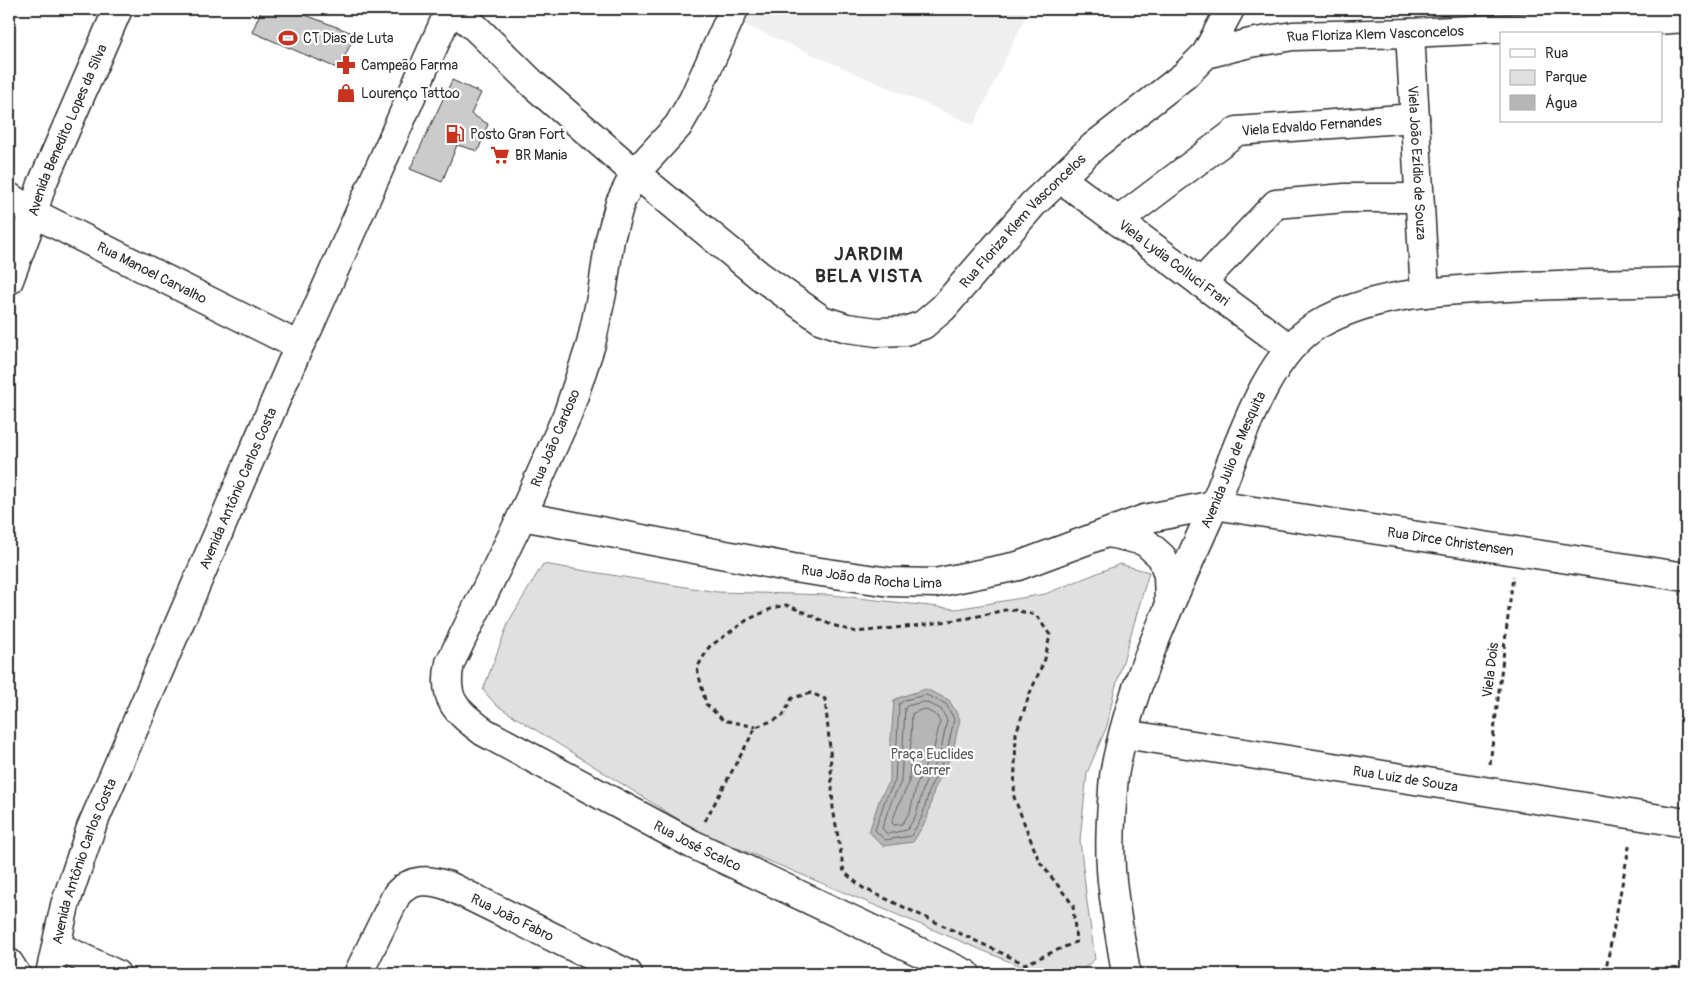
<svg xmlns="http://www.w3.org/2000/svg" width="1695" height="983" font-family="Pangolin,sans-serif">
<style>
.built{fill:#efefef}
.green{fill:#e0e0e0;stroke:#868686}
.water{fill:#b6b6b6;stroke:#7e7e7e}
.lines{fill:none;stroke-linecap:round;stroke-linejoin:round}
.shore{stroke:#636363;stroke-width:1}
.building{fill:#cbcbcb;stroke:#2b2b2b}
.minor-casing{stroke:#2b2b2b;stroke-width:31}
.major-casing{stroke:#2b2b2b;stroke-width:31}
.path{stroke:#2b2b2b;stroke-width:3;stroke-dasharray:5 4;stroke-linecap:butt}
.minor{stroke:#fff;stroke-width:28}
.major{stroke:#fff;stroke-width:28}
.labels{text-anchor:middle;stroke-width:4.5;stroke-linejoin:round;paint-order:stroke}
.street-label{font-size:14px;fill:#2b2b2b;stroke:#fff}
.poi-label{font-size:14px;fill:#2b2b2b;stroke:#fff;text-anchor:start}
.park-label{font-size:14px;fill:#585858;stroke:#fff}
.district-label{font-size:19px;font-weight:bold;letter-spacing:1px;fill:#2b2b2b;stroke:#fff}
</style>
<rect width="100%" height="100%" fill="#fff"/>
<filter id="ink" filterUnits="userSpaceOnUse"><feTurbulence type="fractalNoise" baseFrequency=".02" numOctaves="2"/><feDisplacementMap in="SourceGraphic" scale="10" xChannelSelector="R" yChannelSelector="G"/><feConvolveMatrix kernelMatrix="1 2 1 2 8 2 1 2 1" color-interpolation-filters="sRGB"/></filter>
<g filter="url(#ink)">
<!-- built -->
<polygon class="built" points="744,9 1029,9 974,125 738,22"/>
<!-- green -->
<polygon class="green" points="543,564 717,592 832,595 956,609 1045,594 1120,564 1149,572 1113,696 1107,726 1087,773 1080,840 1087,902 1095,959 1077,974 1039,974 697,831 496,705 483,690 509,621"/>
<!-- water -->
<polygon class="water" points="926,689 949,700 960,719 952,754 934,790 927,819 913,842 883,846 869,832 880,798 890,781 890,753 894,700 903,696"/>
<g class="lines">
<!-- shore -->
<g class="shore">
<polygon points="926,695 946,704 954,719 947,752 930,788 922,817 911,836 885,840 875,830 885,800 895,781 899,704 905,700"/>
<polygon points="925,702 941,709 947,720 941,750 924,786 916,815 907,830 887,834 882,828 891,802 901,782 905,708 907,706"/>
<polygon points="924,709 936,715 940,722 934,748 917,783 910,812 902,824 894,825 892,822 898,806 909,783 912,714"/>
</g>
</g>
<!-- building -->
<g class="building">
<polygon points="262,9 290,9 355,34 339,69 252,32"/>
<polygon points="452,80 481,93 471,114 488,124 478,151 457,145 442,182 410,169"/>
</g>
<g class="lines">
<!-- minor casing -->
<g class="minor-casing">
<g id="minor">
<path id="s1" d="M 453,9 L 476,28 L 535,86 L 635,173 L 760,276 L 822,320 L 847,328 L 877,332 L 905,331 L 923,325 L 943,308 L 1033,204 L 1094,146 L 1185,75 L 1206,54 L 1250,43 L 1293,36 L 1410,33 L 1601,24 L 1686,18"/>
<path id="s2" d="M 734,9 L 693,100 L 678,126 L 635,173 L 620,203 L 610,239 L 602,293 L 591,344 L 568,413 L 522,516 L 450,663 C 442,700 456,711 484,732 L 692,844 L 966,974"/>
<path id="s3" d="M 1410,33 L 1425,293"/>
<polyline points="1206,54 1230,9"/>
<path id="s4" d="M 1060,178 L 1289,348"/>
<path id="s5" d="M 9,197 L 33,213 L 299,346"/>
<path id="s6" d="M 1118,221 L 1237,131 L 1415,118"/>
<path id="s7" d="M 9,280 L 27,232 L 42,184 L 118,9"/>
<polyline points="1201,283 1276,204 1345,198 1419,198"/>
<path id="s8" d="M 522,516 L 793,568 L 890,582 L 935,583 L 1018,566 L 1144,519 L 1214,505 L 1686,577"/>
<polyline points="1109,533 1144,541 1162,557 1168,575 1169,603"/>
<path id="s9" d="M 1124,734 L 1686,823"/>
<polyline points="57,946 116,974"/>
<polyline points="9,963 16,974"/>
<path id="s10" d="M 358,974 L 397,894 C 412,878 429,879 449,886 L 628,974"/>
<path id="s11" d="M 1126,974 C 1122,946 1116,917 1113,889 C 1109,861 1110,831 1112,803 C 1113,792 1113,781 1115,770 C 1132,678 1176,593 1213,508 C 1237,452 1264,355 1319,324 C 1376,291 1445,291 1508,287 C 1568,284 1627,283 1686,282"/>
</g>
</g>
<!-- major casing -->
<g class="major-casing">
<g id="major">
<path id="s12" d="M 50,974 L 65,905 L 91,828 L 299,346 L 308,329 L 450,9"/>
</g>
</g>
<!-- path -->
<g class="path">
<polyline points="1490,764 1513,576"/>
<polyline points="705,821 756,727 782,717 792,698 811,693 825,699 830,749 833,808 844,872 863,888 1025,964 1076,942 1073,905 1039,861 1014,797 1016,733 1030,693 1045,659 1050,635 1036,615 1010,609 969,618 914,626 856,632 829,624 806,613 786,605 773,608 747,620 709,647 697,668 706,704 723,720 756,727"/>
<polyline points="1605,974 1630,842"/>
</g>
<!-- minor -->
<use href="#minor" class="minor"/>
<!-- major -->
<use href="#major" class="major"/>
</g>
</g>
<!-- icons -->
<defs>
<g id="stadium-bare" transform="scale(1.5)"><path d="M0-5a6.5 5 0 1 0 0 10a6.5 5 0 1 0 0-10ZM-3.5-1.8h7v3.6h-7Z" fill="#c8321e" stroke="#fff" stroke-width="2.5" paint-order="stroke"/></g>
<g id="pharmacy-bare" transform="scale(1.5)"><path d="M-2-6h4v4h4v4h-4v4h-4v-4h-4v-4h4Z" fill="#c8321e" stroke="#fff" stroke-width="2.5" paint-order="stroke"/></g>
<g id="shop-bare" transform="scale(1.5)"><path d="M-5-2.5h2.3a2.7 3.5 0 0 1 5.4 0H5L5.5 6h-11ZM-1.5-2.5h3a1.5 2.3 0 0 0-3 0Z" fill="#c8321e" stroke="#fff" stroke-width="2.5" paint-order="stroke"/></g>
<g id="fuel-bare" transform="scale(1.5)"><path d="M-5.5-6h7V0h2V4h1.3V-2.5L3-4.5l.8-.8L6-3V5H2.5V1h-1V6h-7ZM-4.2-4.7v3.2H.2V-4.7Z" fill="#c8321e" stroke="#fff" stroke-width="2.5" paint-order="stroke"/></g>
<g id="supermarket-bare" transform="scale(1.5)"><path d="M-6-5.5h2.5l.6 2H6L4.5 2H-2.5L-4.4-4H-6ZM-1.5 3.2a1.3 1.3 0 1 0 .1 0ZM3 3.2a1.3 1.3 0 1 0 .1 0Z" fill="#c8321e" stroke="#fff" stroke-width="2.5" paint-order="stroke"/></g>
</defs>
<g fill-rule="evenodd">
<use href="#stadium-bare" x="288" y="38"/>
<use href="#pharmacy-bare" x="346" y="65"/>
<use href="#shop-bare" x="346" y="93"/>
<use href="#fuel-bare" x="455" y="134"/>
<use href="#supermarket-bare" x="500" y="155"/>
</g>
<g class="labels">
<!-- street labels -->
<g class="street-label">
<text dy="5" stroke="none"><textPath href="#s1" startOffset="1151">Rua Floriza Klem Vasconcelos</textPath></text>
<text dy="5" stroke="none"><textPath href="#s6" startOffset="224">Viela Edvaldo Fernandes</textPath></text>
<text dy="5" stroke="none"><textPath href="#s7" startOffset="161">Avenida Benedito Lopes da Silva</textPath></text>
<text dy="5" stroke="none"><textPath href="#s3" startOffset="130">Viela João Ezídio de Souza</textPath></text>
<text dy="5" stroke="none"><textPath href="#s1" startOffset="731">Rua Floriza Klem Vasconcelos</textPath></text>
<text dy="5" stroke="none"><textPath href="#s4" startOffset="142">Viela Lydia Colluci Frari</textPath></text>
<text dy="5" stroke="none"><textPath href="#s5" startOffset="162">Rua Manoel Carvalho</textPath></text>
<text transform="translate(555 438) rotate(-67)" y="5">Rua João Cardoso</text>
<text dy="5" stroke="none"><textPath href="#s11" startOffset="538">Avenida Julio de Mesquita</textPath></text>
<text dy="5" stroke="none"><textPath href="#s12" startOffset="522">Avenida Antônio Carlos Costa</textPath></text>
<text dy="5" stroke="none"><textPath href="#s8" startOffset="949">Rua Dirce Christensen</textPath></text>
<text dy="5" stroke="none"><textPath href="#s8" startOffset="355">Rua João da Rocha Lima</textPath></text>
<text transform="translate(1490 670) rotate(-83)" y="5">Viela Dois</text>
<text dy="5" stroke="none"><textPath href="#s9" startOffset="285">Rua Luiz de Souza</textPath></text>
<text dy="5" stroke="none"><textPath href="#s2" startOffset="1046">Rua José Scalco</textPath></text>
<text dy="5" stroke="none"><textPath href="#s12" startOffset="118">Avenida Antônio Carlos Costa</textPath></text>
<text dy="5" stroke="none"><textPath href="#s10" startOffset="216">Rua João Fabro</textPath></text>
</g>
<!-- poi labels -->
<g class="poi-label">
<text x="303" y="43">CT Dias de Luta</text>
<text x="361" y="70">Campeão Farma</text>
<text x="361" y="98">Lourenço Tattoo</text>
<text x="470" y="139">Posto Gran Fort</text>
<text x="515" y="160">BR Mania</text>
</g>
<!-- park labels -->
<g class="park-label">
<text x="932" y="759">Praça Euclides<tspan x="932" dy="16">Carrer</tspan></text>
</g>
<!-- district labels -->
<g class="district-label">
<text x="869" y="260">JARDIM<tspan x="869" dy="22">BELA VISTA</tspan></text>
</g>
</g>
<!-- margin -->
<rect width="1695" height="983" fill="none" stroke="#fff" stroke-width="30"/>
<rect x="15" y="15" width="1665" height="953" fill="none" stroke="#2b2b2b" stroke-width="2" filter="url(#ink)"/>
<!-- legend -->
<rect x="1500" y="32" width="162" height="90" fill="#ffffff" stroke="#aaaaaa"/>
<rect x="1510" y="49" width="25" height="8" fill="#ffffff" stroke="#aaaaaa"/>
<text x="1545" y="58" font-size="15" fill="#2b2b2b">Rua</text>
<rect x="1510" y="70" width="25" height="15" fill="#e0e0e0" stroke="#aaaaaa"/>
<text x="1545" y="82" font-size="15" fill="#2b2b2b">Parque</text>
<rect x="1510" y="95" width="25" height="15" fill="#b6b6b6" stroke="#aaaaaa"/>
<text x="1545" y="108" font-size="15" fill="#2b2b2b">Água</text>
</svg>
